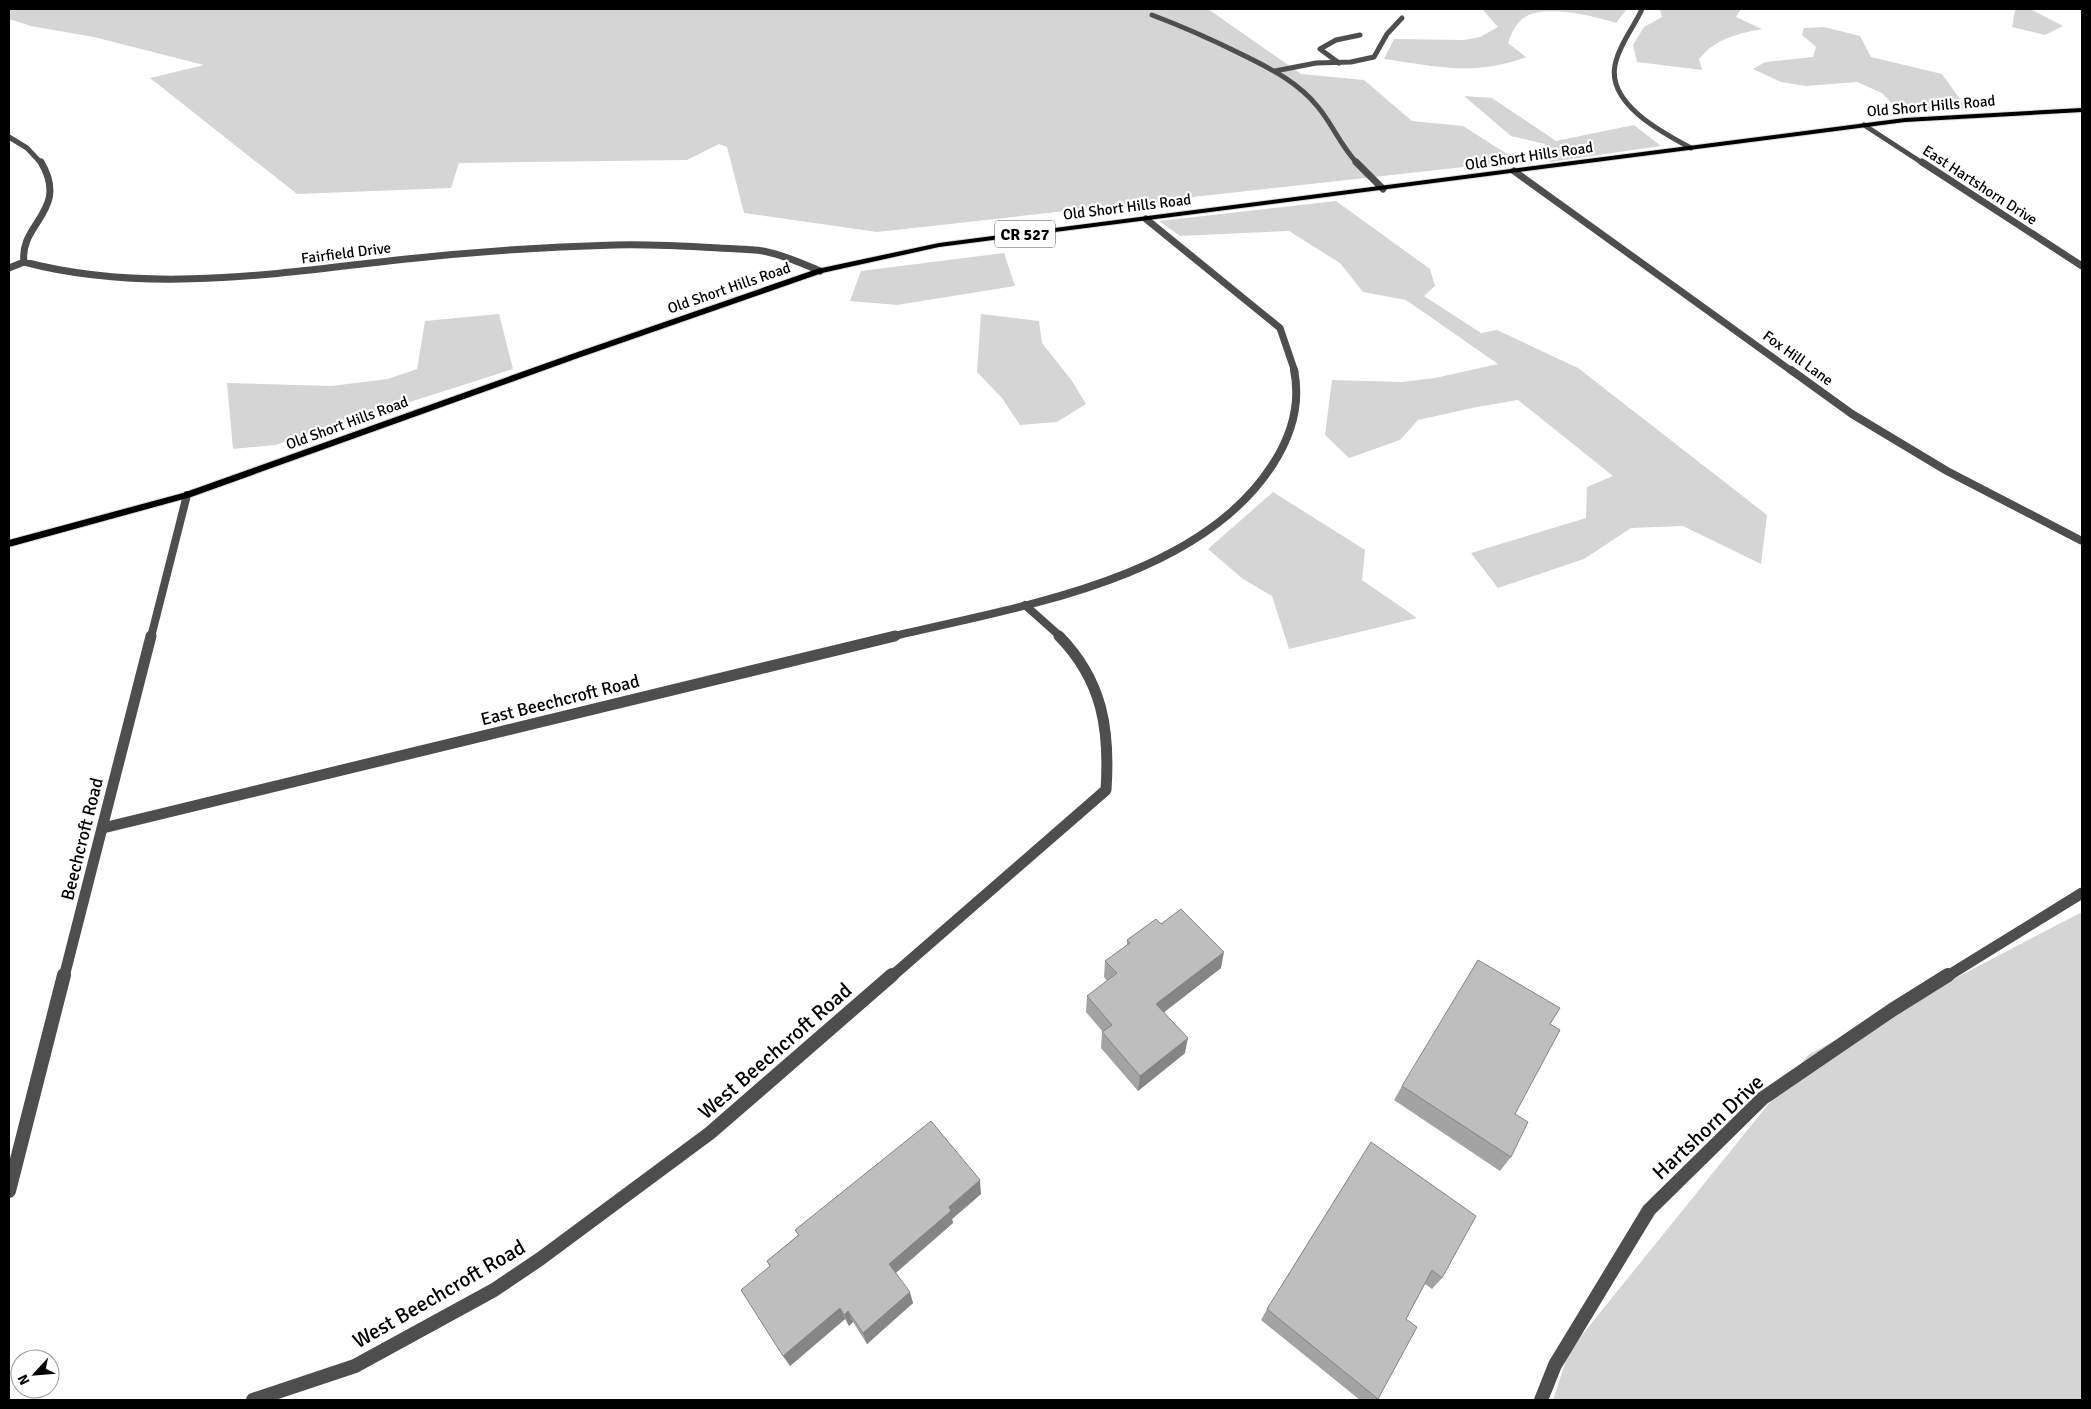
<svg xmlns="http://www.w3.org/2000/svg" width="2091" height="1409" font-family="Signika,sans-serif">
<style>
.green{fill:#d5d5d5}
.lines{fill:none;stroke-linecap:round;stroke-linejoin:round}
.primary-casing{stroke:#dbdbdb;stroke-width:2}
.service-far1{stroke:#4e4e4e;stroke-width:5}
.service{stroke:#4e4e4e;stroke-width:7}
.minor-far4{stroke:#4e4e4e;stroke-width:5}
.minor-far3{stroke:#4e4e4e;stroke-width:7}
.minor-far2{stroke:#4e4e4e;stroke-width:8}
.minor-far1{stroke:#4e4e4e;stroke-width:11}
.minor{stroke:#4e4e4e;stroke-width:14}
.primary{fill:#000;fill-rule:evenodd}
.wall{fill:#a3a3a3}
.shaded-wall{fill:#858585}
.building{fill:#bebebe;stroke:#858585}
.labels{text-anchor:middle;stroke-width:4.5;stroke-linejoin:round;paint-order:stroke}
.far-street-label{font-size:15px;fill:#000;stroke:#fff}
.shield{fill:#fff;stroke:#4c4c4c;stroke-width:1}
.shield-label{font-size:16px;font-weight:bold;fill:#000}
.street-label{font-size:18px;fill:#000;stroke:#fff}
.near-street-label{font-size:21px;fill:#000;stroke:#fff}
</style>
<rect width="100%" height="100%" fill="#fff"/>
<!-- green -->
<g class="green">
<polygon points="9,9 1208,9 1301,74 1364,80 1412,121 1463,126 1518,161 877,232 744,213 727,147 719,144 687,160 459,163 451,188 297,194 150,78 204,65 94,37 31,26 9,19"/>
<path d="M 1482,9 L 1627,9 L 1616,23 C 1593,16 1542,3 1522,19 C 1515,25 1511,35 1508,43 L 1526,57 C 1475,77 1435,66 1384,59 L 1394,39 L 1464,40 L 1480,37 L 1498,27 Z"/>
<path d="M 1660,9 L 1741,9 L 1736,17 L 1762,29 C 1737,34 1716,38 1699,59 L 1702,70 L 1637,62 L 1633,45 L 1644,27 L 1662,17 Z"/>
<polygon points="2009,9 2030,9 2063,26 2045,35 2012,27 2015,10"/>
<polygon points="1824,27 1860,36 1871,57 1942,74 1967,109 1902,114 1882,93 1857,82 1806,86 1781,82 1753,69 1765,62 1813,57 1816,47 1802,35 1804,28"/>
<polygon points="1464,96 1492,98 1556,141 1634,125 1661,146 1550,162 1545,144 1511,136"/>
<polygon points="1336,201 1430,269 1435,286 1424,296 1481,333 1497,330 1578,368 1767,515 1761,564 1683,526 1631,528 1584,559 1498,588 1471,553 1586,518 1587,487 1613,476 1518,400 1477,407 1418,420 1400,440 1349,458 1325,435 1332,380 1402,382 1435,378 1498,364 1406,300 1363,292 1340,263 1289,231 1180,236 1159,221"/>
<polygon points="1004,253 1015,286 897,305 850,301 861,271"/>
<polygon points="499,314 513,369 275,445 233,449 227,383 331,386 388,379 417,369 425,321"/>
<polygon points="981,314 1039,321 1042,343 1072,381 1086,404 1057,422 1020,425 1002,398 977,372"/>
<polygon points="1273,492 1365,550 1362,580 1417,618 1289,649 1272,596 1243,579 1208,549"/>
<polygon points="2082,912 2082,1400 1553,1400 1569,1351 1808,1055"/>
</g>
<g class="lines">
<!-- primary casing -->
<g class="primary-casing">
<polygon id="primary" points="2082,108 2082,112 1905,122 939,247 822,273 578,358 191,497 9,547 9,540 183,493 572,354 817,269 939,243 1905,118"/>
</g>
<!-- service-far1 -->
<g class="service-far1">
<path d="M 1152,15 C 1184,27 1213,40 1243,55 C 1271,69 1298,82 1318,107 C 1333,125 1341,147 1358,164"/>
<polyline points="1339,63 1320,49 1336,40 1360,35"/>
<polyline points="1275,71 1316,63 1351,62 1374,57 1387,34 1402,18"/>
</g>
<!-- service -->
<polyline class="service" points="1356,162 1383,189"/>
<!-- minor-far4 -->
<g class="minor-far4">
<path d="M 1642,9 C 1634,27 1619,45 1615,65 C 1607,104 1663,133 1691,148"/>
<polyline points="1864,125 1924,164"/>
<polyline points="9,137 27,148 42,164"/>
</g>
<!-- minor-far3 -->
<g class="minor-far3">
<path d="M 41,162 C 70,211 19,223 24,262 C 145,294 274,274 397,260 C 469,252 541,247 614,245 C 649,244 684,246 719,248 C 733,249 749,249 763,251 C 783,255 802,263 820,271"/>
<polyline points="1922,162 2082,266"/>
<polyline points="1514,171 1793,372"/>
<polyline points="1146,219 1280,328 1295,372"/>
<polyline points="9,268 24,262"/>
</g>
<!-- minor-far2 -->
<g class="minor-far2">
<polyline points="1791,370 1852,414 1947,471 2082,541"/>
<polyline points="1025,605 1061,637"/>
<polyline points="151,637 187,495"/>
<path d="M 890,637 C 1014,607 1199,581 1273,464 C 1291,436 1301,404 1294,370"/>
</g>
<!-- minor-far1 -->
<g class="minor-far1">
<polyline points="103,828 895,636"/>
<polyline points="64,977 151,636"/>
<path d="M 891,977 L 1106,790 C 1110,730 1103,681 1059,636"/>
<polyline points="1946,977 2082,893"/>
</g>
<!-- minor -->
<g class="minor">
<polyline points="9,1191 64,975"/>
<polyline points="253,1400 355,1366 494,1290 540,1259 710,1133 892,975"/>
<polyline points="1541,1400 1555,1365 1649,1210 1763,1098 1892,1010 1948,975"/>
</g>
<!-- primary -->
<use href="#primary" class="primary"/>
</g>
<!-- wall -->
<g class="wall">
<polygon points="1161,924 1221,968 1164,1012 1185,1053 1138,1091 1101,1048 1102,1032 1103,1032 1086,1012 1087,996 1107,981 1104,977 1105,961 1127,945 1127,940"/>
<polygon points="1550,1024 1515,1114 1511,1157 1500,1171 1394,1100 1402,1086"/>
<polygon points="1371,1142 1442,1278 1432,1289 1425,1284 1406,1319 1378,1399 1376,1400 1360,1400 1261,1320 1267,1309"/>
<polygon points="981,1194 952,1219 953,1223 896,1273 913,1303 867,1344 853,1322 849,1326 845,1319 790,1366 770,1266 767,1261 798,1235 795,1230"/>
</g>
<!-- shaded-wall -->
<g class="shaded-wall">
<polygon points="1224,952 1221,968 1154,1020 1156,1004"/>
<polygon points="1188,1038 1185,1053 1138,1091 1140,1076"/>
<polygon points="980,1180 981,1194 952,1219 953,1223 893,1275 889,1264 949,1207"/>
<polygon points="910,1292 913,1303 867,1344 863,1333"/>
<polygon points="840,1308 845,1319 790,1366 783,1356"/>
<polygon points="848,1311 853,1322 849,1326 844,1315"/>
</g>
<!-- building -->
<g class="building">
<polygon points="1181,909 1224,952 1156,1004 1188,1038 1140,1076 1102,1032 1112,1025 1087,996 1117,973 1105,961 1130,943 1127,940 1156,919 1161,924"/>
<polygon points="1478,960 1560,1008 1550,1024 1560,1030 1515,1114 1528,1122 1511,1157 1402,1086"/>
<polygon points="931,1121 980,1180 949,1207 951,1211 889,1264 910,1292 863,1333 848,1311 844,1315 840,1308 783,1356 741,1290 770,1266 767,1261 799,1235 795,1230"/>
<polygon points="1371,1142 1476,1216 1442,1278 1432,1270 1406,1319 1417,1327 1378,1399 1267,1309"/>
</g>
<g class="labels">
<!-- far-street labels -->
<g class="far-street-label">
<text transform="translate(1931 106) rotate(-5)" y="5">Old Short Hills Road</text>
<text transform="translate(1529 156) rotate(-8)" y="5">Old Short Hills Road</text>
<text transform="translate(1980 185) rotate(33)" y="5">East Hartshorn Drive</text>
<text transform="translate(1127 207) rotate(-7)" y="5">Old Short Hills Road</text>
<text transform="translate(346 253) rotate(-7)" y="5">Fairfield Drive</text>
<text transform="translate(729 288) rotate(-19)" y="5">Old Short Hills Road</text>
<text transform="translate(1798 358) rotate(36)" y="5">Fox Hill Lane</text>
<text transform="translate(347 423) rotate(-20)" y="5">Old Short Hills Road</text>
</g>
<!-- shield labels -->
<rect class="shield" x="995" y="220.5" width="60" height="27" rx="4"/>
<g class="shield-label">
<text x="1025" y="240">CR 527</text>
</g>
<!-- street labels -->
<g class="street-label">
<text transform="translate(560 700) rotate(-14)" y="6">East Beechcroft Road</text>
<text transform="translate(82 839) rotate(-76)" y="6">Beechcroft Road</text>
</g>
<!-- near-street labels -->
<g class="near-street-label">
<text transform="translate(775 1051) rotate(-41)" y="7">West Beechcroft Road</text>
<text transform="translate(1708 1127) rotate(-43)" y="7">Hartshorn Drive</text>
<text transform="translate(439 1294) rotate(-30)" y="7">West Beechcroft Road</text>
</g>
</g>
<!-- border -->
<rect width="2091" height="1409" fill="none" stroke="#000000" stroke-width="20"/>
<!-- north arrow -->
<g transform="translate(35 1374) rotate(244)"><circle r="24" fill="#ffffff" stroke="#999999"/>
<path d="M0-4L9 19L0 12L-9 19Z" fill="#000000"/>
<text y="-8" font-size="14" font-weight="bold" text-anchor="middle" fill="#000000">N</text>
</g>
</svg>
